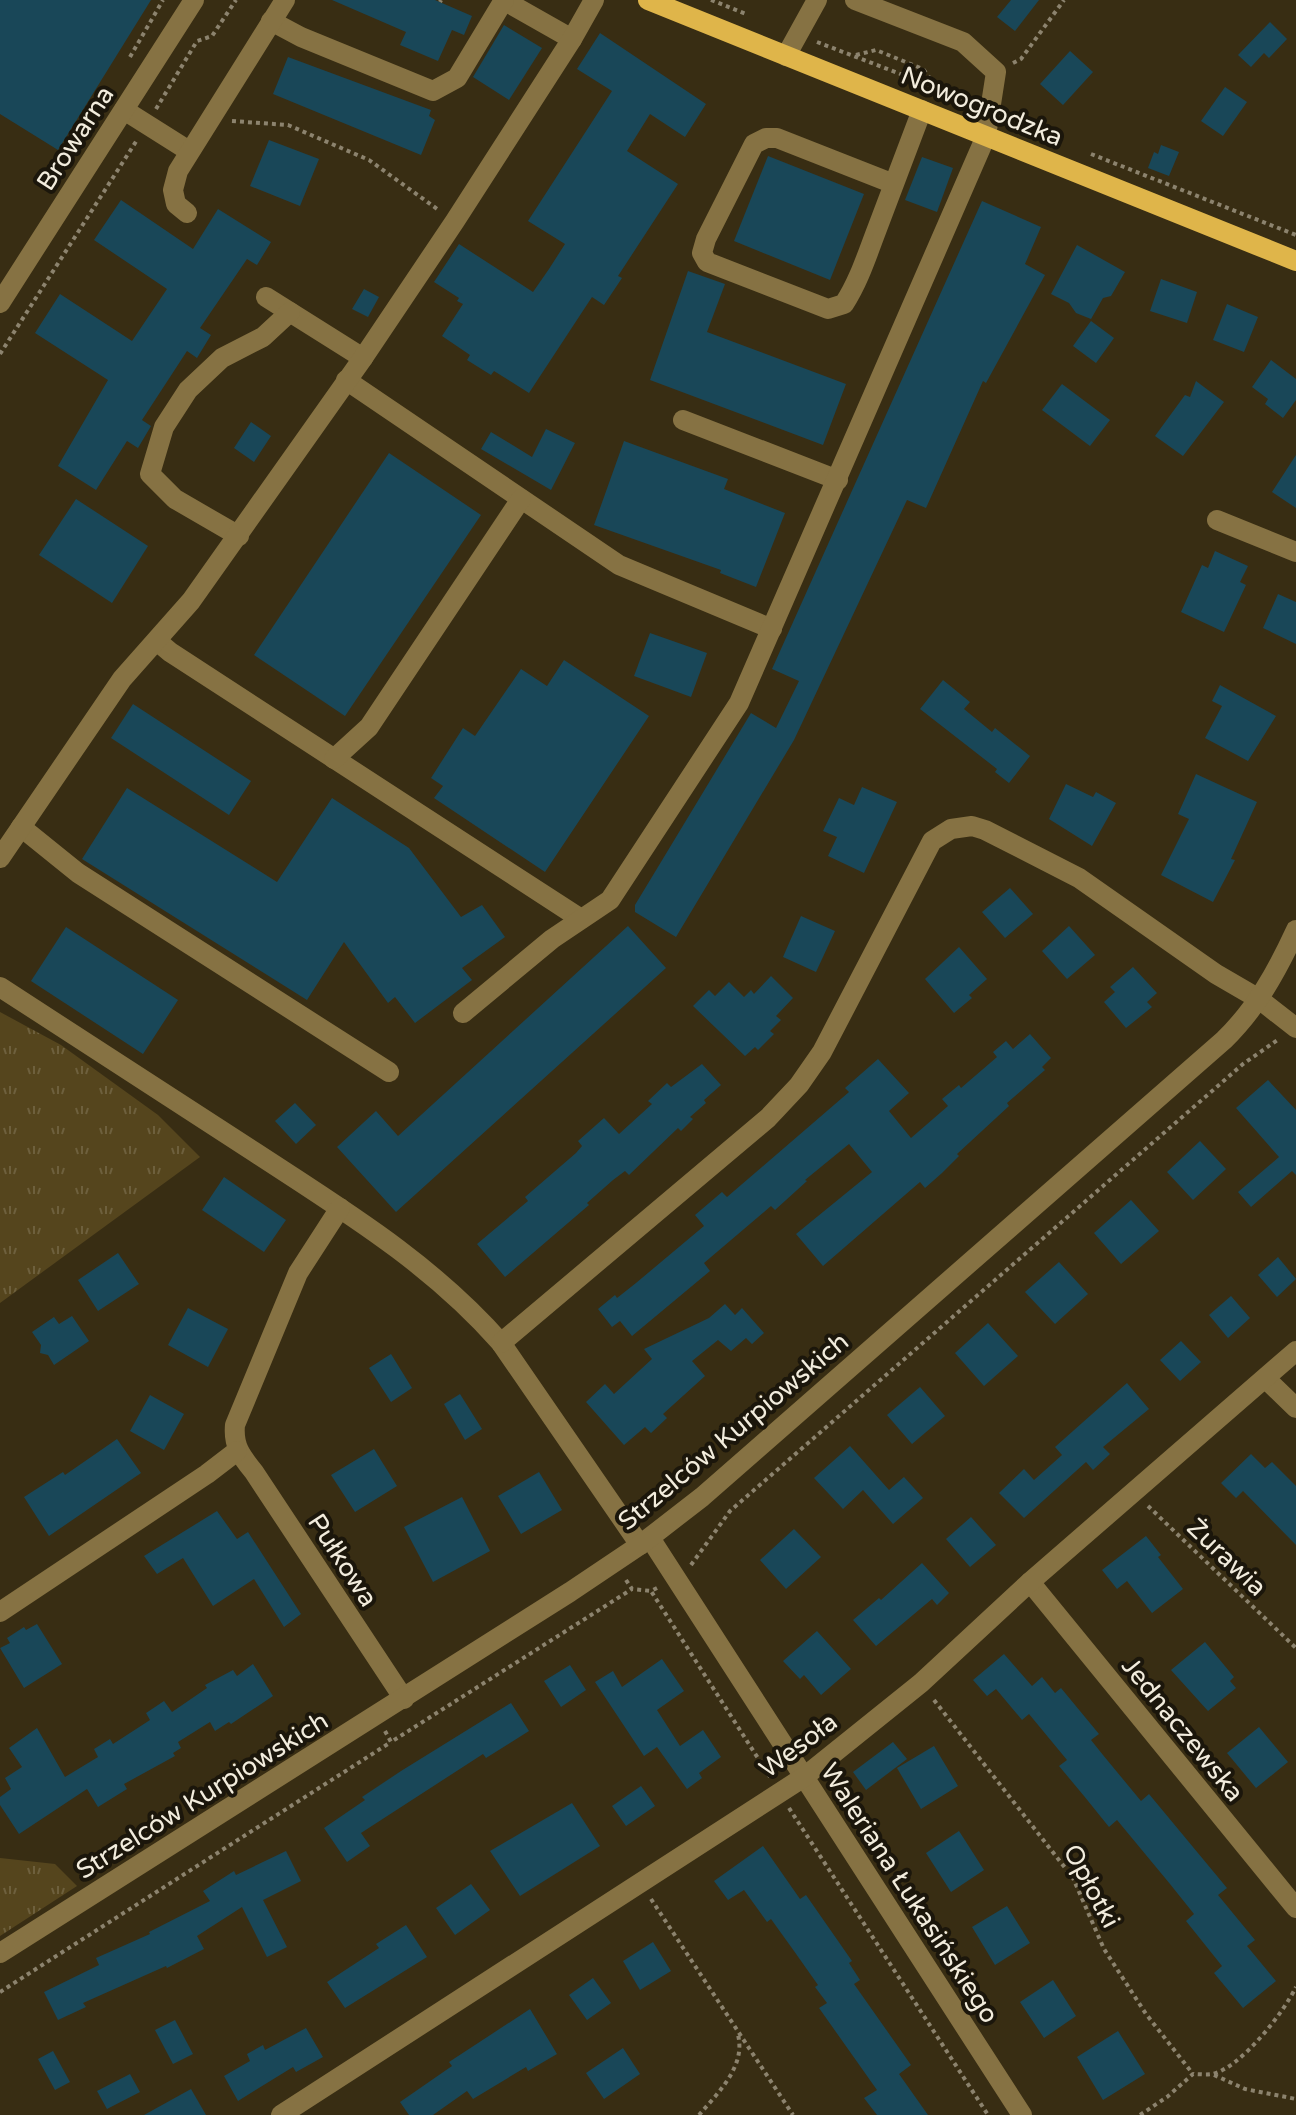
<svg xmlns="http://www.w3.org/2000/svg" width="1296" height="2115" font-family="'Varela Round',sans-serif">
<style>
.grass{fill:url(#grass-tufts)}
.building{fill:#194758}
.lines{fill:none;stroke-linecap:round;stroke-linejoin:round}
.path{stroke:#8c836e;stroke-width:4;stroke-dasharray:4 4;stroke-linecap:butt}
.minor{stroke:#867243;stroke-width:20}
.major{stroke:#dfb54a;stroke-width:20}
.labels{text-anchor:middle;stroke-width:8;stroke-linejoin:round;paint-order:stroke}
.street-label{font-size:26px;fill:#f2ecdd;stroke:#1b160b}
</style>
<defs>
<pattern id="grass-tufts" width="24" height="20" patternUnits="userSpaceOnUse" patternTransform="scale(2)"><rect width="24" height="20" fill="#55451d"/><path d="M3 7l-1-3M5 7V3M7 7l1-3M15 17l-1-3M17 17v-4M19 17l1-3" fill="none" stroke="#6e603d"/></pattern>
</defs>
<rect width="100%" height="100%" fill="#382d13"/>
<!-- grass -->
<g class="grass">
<polygon points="0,1012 61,1045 158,1115 200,1157 0,1303"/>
<polygon points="0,1858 55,1864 77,1886 0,1936"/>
</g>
<!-- building -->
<g class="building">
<polygon points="0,0 151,0 58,150 0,114"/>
<polygon points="332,0 435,0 472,16 464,35 452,30 438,61 400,45 406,32"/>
<polygon points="1011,0 1039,0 1015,31 997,17"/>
<polygon points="1270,22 1287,39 1269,58 1264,53 1251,67 1238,55"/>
<polygon points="504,25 542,48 509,100 473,77"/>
<polygon points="600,33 706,104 685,137 650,114 627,151 678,184 618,276 622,278 604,305 592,297 529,393 494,371 491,375 467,360 470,355 442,336 463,304 457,301 459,298 434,282 459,244 533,292 549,269 565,244 528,221 612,91 577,69"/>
<polygon points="1070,51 1093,72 1063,105 1040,84"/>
<polygon points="288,57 431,110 429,116 435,120 421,155 273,94"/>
<polygon points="1225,87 1247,102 1223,136 1201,121"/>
<polygon points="269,140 319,159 300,206 250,186"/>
<polygon points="1161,145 1179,152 1169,176 1148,168 1154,152 1158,154"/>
<polygon points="768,156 864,194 830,280 734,241"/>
<polygon points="922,157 953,168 937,212 905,200"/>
<polygon points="121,200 193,249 218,209 271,242 257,265 247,259 200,328 211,335 197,358 187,351 142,420 151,426 138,448 127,441 96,490 58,466 108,380 35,333 60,294 132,341 167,289 94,240"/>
<polygon points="982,201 1041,227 1025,264 1045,275 986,383 983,381 926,508 907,500 794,740 676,937 635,912 635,905 751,713 776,728 799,681 772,669"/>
<polygon points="1077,245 1125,272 1111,296 1103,298 1091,319 1076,313 1069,303 1051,294"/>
<polygon points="688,271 725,284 707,332 846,384 823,445 650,380"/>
<polygon points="1161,279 1197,292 1187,323 1150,311"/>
<polygon points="364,289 379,297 368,317 352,309"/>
<polygon points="1227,304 1258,317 1244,352 1213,340"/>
<polygon points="1091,321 1114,338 1096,363 1073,346"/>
<polygon points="1271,360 1296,379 1296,400 1283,418 1265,404 1268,399 1252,387"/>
<polygon points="1196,381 1224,402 1183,456 1155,436 1185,395 1190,397"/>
<polygon points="1062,384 1110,420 1090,446 1042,410"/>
<polygon points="251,422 271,436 254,462 234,448"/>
<polygon points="546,429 575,443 551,490 481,449 491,432 532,457"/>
<polygon points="624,441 728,479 724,489 785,513 756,587 720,573 721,570 594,525"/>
<polygon points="389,453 481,515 345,716 254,655"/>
<polygon points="1296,455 1296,508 1272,492"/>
<polygon points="76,499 148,546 112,603 39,555"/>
<polygon points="1215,551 1248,566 1240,582 1246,585 1224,632 1181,612 1202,565 1208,568"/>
<polygon points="1278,594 1296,602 1296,644 1263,628"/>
<polygon points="650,633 707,653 691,697 634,676"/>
<polygon points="564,660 649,716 545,872 434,798 443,786 431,778 463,728 475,736 521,669 547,686"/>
<polygon points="943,680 970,702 964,709 992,732 995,728 1030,756 1009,783 995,772 997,769 920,709"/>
<polygon points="1220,685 1276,716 1248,761 1205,738 1222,706 1212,701"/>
<polygon points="133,704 251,781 229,815 111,738"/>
<polygon points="1196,774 1257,802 1231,859 1235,860 1213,902 1161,875 1189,819 1178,814"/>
<polygon points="1066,784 1093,797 1096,792 1116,803 1092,846 1049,819"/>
<polygon points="862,787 897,802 864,873 828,856 837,837 823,831 839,798 854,805"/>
<polygon points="127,788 277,882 332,798 409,848 461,917 482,905 505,937 462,968 472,980 415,1023 395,997 388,1003 344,942 307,1000 82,859"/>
<polygon points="1010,888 1033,914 1005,938 982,912"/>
<polygon points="801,916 835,931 816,972 783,957"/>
<polygon points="628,926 666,968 396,1212 337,1147 376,1111 398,1136"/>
<polygon points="1069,926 1095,955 1067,979 1042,951"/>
<polygon points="66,927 178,1000 143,1054 31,981"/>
<polygon points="959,947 987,979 969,995 972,998 954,1013 925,979"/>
<polygon points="1133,967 1157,993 1147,1002 1152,1007 1126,1028 1104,1002 1115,992 1110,987"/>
<polygon points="771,976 793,998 776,1016 781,1020 770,1031 774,1034 758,1050 755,1047 745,1056 693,1006 709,990 715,996 729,982 744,997 751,990 754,994"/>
<polygon points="1030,1034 1051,1058 1042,1067 1045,1070 1007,1103 1009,1106 957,1154 959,1156 942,1173 925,1188 920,1182 823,1266 796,1234 872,1172 849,1144 805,1180 807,1181 775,1210 771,1206 704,1263 710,1271 632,1336 620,1321 612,1327 598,1309 615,1295 617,1298 636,1283 704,1226 695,1215 722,1192 727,1197 849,1092 845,1088 878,1059 909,1093 889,1111 911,1138 948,1106 942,1099 959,1085 961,1088 997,1057 993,1052 1006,1041 1013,1049"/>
<polygon points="702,1064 721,1085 704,1100 706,1103 690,1117 693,1119 681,1131 678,1128 629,1175 625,1171 613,1180 587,1203 589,1205 505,1277 477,1244 528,1201 525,1197 576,1153 582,1146 578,1141 604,1118 619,1134 652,1104 648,1101 667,1083 671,1087"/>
<polygon points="1268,1080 1296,1110 1296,1175 1292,1171 1251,1207 1238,1192 1279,1157 1236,1108"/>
<polygon points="295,1103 316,1125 296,1144 275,1121"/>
<polygon points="1200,1141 1226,1169 1193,1200 1167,1172"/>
<polygon points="224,1177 286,1220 264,1252 202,1210"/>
<polygon points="1131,1200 1159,1231 1121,1264 1094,1233"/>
<polygon points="118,1253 139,1284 98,1311 78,1280"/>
<polygon points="1278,1257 1296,1279 1277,1297 1258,1275"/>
<polygon points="1059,1262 1088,1294 1055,1324 1025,1292"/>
<polygon points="1231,1296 1250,1318 1228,1338 1209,1315"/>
<polygon points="725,1304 735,1315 742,1308 764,1333 752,1344 746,1338 731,1351 718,1340 692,1361 705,1376 663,1414 667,1418 651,1433 645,1427 624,1445 586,1402 605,1384 614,1394 652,1359 644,1349 709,1318"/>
<polygon points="188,1308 228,1329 208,1367 168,1345"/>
<polygon points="72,1316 89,1341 54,1365 48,1355 40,1353 41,1345 32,1332 54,1317 59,1324"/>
<polygon points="988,1323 1018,1356 984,1386 955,1353"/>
<polygon points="1181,1341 1201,1362 1180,1381 1160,1360"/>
<polygon points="391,1354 412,1388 391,1402 369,1368"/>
<polygon points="1127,1383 1149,1409 1103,1447 1110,1454 1093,1470 1086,1462 1024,1518 999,1493 1024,1469 1034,1480 1062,1455 1055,1447"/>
<polygon points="920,1387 945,1416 912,1444 887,1415"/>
<polygon points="460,1394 482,1429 465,1440 444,1404"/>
<polygon points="150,1395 184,1414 164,1450 130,1431"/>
<polygon points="117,1439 141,1473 49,1536 24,1497 63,1472 65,1475"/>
<polygon points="850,1446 889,1490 904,1477 923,1498 893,1524 863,1490 843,1509 814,1478"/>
<polygon points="374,1449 397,1486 355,1512 331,1475"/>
<polygon points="1251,1454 1265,1468 1272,1462 1296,1486 1296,1545 1243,1491 1236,1498 1221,1483"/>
<polygon points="539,1472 562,1510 521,1534 498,1496"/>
<polygon points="462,1497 490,1551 433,1582 404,1527"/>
<polygon points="217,1511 237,1539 248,1532 301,1614 284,1627 254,1579 213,1606 183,1558 157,1574 144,1556"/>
<polygon points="971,1517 996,1545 970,1567 946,1539"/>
<polygon points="794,1529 821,1557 786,1589 760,1560"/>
<polygon points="1146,1536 1161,1555 1158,1557 1183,1589 1152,1613 1127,1581 1117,1589 1102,1570"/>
<polygon points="922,1563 949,1593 937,1605 932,1599 876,1646 853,1620 879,1598 881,1600"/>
<polygon points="37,1624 62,1664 24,1688 0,1648 10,1643 7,1638 24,1627 26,1630"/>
<polygon points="817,1631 851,1669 821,1695 804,1675 800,1679 783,1661"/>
<polygon points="1205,1642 1234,1677 1230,1681 1236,1688 1208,1711 1171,1670"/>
<polygon points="1004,1654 1032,1686 1042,1677 1055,1693 1061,1688 1099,1734 1091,1740 1103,1755 1141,1801 1149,1794 1227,1888 1218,1895 1255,1940 1247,1946 1276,1981 1243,2008 1214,1973 1222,1966 1186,1921 1194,1914 1170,1884 1117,1820 1109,1827 1084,1796 1059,1766 1067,1760 1029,1714 1022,1720 996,1689 987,1696 973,1680"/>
<polygon points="662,1659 684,1691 657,1710 680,1746 703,1730 721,1757 699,1773 702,1778 687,1789 657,1747 644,1756 595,1682 613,1671 622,1687"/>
<polygon points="253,1664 273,1696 231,1724 229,1722 215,1731 210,1722 178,1742 181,1748 173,1753 175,1756 124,1784 127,1789 98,1807 87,1789 19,1834 0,1805 0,1797 11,1789 5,1778 22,1767 9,1748 37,1728 65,1777 98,1757 94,1749 110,1739 113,1744 150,1720 146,1713 164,1701 172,1712 207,1688 205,1685 233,1670 237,1676"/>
<polygon points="570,1665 586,1690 561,1707 544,1681"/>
<polygon points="511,1703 529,1731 486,1758 483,1754 361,1833 370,1846 347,1862 324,1828 365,1800 362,1797 401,1771"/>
<polygon points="1259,1727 1288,1762 1256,1788 1227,1753"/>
<polygon points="893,1742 907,1759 866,1790 853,1772"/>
<polygon points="934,1746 958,1786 921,1809 897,1768"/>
<polygon points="641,1786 655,1806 626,1826 612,1806"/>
<polygon points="572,1803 600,1846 520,1896 490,1851"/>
<polygon points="959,1831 984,1870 951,1892 926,1853"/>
<polygon points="763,1846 800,1899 806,1895 852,1961 849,1963 860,1980 854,1984 911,2065 899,2074 928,2115 877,2115 864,2098 877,2090 819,2008 827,2003 815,1987 818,1985 794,1951 771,1919 767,1922 744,1890 728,1900 714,1881"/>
<polygon points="286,1851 301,1881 263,1900 287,1947 267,1957 242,1907 197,1936 204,1949 167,1968 166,1966 83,2003 86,2007 58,2020 44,1992 99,1965 96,1958 150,1934 149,1932 210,1901 203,1891 234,1871 236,1875"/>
<polygon points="471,1884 490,1910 455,1935 436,1908"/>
<polygon points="1007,1906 1030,1943 995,1965 972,1927"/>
<polygon points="406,1925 427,1957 345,2008 327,1982 379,1948 376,1944"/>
<polygon points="653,1942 671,1971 640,1990 623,1961"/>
<polygon points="593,1978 611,2003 587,2020 569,1995"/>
<polygon points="1053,1980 1076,2016 1044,2038 1020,2002"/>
<polygon points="530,2009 557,2054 528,2071 526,2067 473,2099 467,2091 433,2115 409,2115 400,2102 452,2066 449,2062"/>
<polygon points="175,2020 193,2054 173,2064 155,2030"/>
<polygon points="306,2028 323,2057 296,2072 293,2067 238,2101 224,2076 250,2061 247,2054 263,2045 265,2050"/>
<polygon points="1118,2031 1145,2074 1103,2100 1077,2057"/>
<polygon points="623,2048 640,2074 604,2099 586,2073"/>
<polygon points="53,2051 70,2082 55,2090 38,2059"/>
<polygon points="130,2074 140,2092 107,2109 97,2091"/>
<polygon points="191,2089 206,2115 144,2115"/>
</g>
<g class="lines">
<!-- path -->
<g class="path">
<polyline points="711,0 746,14"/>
<polyline points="440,2 441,0"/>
<polyline points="817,42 937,88 973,104"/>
<polyline points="856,55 876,50 923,69 935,85"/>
<polyline points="130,57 163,0"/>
<polyline points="1013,63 1021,59 1064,0"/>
<polyline points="156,109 197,41 212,36 236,0"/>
<polyline points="1010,120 1039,132"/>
<polyline points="232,121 288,125 369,160 440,211"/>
<polyline points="1091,154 1296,235"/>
<polyline points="65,158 89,122"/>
<polyline points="0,354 137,140"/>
<polyline points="1148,1506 1296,1648"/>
<polyline points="691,1565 730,1511 1243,1064 1279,1039"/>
<polyline points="626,1580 632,1589 651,1591"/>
<polyline points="657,1588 651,1591 770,1777"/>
<polyline points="934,1700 1073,1878 1104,1949 1146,2014 1193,2074"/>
<polyline points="385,1731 391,1742 632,1589"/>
<polyline points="789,1808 988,2115"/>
<polyline points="651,1899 793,2115"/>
<polyline points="0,1992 391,1742"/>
<polyline points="1214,2075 1245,2089 1296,2099"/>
<path d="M 699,2115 C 718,2093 746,2066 738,2035"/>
<path d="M 1140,2115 L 1167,2097 L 1193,2074 C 1199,2074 1206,2075 1212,2074 C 1241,2068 1284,2012 1296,1987"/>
</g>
<!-- minor -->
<g class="minor">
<polyline points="505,1 572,39"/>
<polyline points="271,21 301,37 433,91 457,78 504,0"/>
<polyline points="786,56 817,0"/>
<polyline points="124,110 189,151"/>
<path d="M 894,184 L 777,138 L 766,138 L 754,144 L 706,239 L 702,253 L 707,262 L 828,309 L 844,304 C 859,281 867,255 877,229 C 892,189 907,149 922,110"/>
<polyline points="187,213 176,204 173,190 178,171 285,0"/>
<polyline points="266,297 363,358"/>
<polyline points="0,303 194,0"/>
<polyline points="346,380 619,565 772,629"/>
<polyline points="683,420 838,480"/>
<polyline points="1217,520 1296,552"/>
<polyline points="239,536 175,499 150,474 164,427 188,390 222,358 263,337 290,312"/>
<polyline points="157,641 170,652 581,919"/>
<polyline points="334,759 369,727 521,499"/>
<polyline points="21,827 78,873 389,1072"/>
<polyline points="0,858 122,679 191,601 363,358 455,221 572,39 594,0"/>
<path d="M 0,987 C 85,1042 170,1098 256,1153 C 343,1210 431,1263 501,1343 L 640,1545"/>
<polyline points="463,1013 552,939 610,900 739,703 986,136 996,72 963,42 855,0"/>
<path d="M 340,1208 L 298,1273 L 235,1425 C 233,1446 241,1456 254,1472 L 404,1699"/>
<polyline points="501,1343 768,1118 799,1085 822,1052 932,841 951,829 972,826 985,830 1079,878 1216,974 1259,999 1296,1028"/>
<polyline points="1266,1379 1296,1408"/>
<polyline points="650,1538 1022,2115"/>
<polyline points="1030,1582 1296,1908"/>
<polyline points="0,1612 207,1474 237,1451"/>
<path d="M 0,1953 L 570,1592 L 640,1545 L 702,1497 L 1224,1040 C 1256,1009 1277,971 1296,930"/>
<polyline points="281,2115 804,1777 921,1683 1030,1582 1296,1351"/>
</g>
<!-- major -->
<polyline class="major" points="648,0 1296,261"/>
</g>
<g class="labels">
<!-- street labels -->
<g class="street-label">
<text transform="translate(982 106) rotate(22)" y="9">Nowogrodzka</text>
<text transform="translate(75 138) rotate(-57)" y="9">Browarna</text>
<text transform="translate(733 1431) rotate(-40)" y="9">Strzelców Kurpiowskich</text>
<text transform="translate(1227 1557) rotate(44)" y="9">Żurawia</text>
<text transform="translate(343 1560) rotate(57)" y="9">Pułkowa</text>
<text transform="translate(1183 1729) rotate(51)" y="9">Jednaczewska</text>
<text transform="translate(798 1745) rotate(-37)" y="9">Wesoła</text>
<text transform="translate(202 1795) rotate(-32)" y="9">Strzelców Kurpiowskich</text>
<text transform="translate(1092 1886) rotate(62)" y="9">Opłotki</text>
<text transform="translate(910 1893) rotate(57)" y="9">Waleriana Łukasińskiego</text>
</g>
</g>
</svg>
